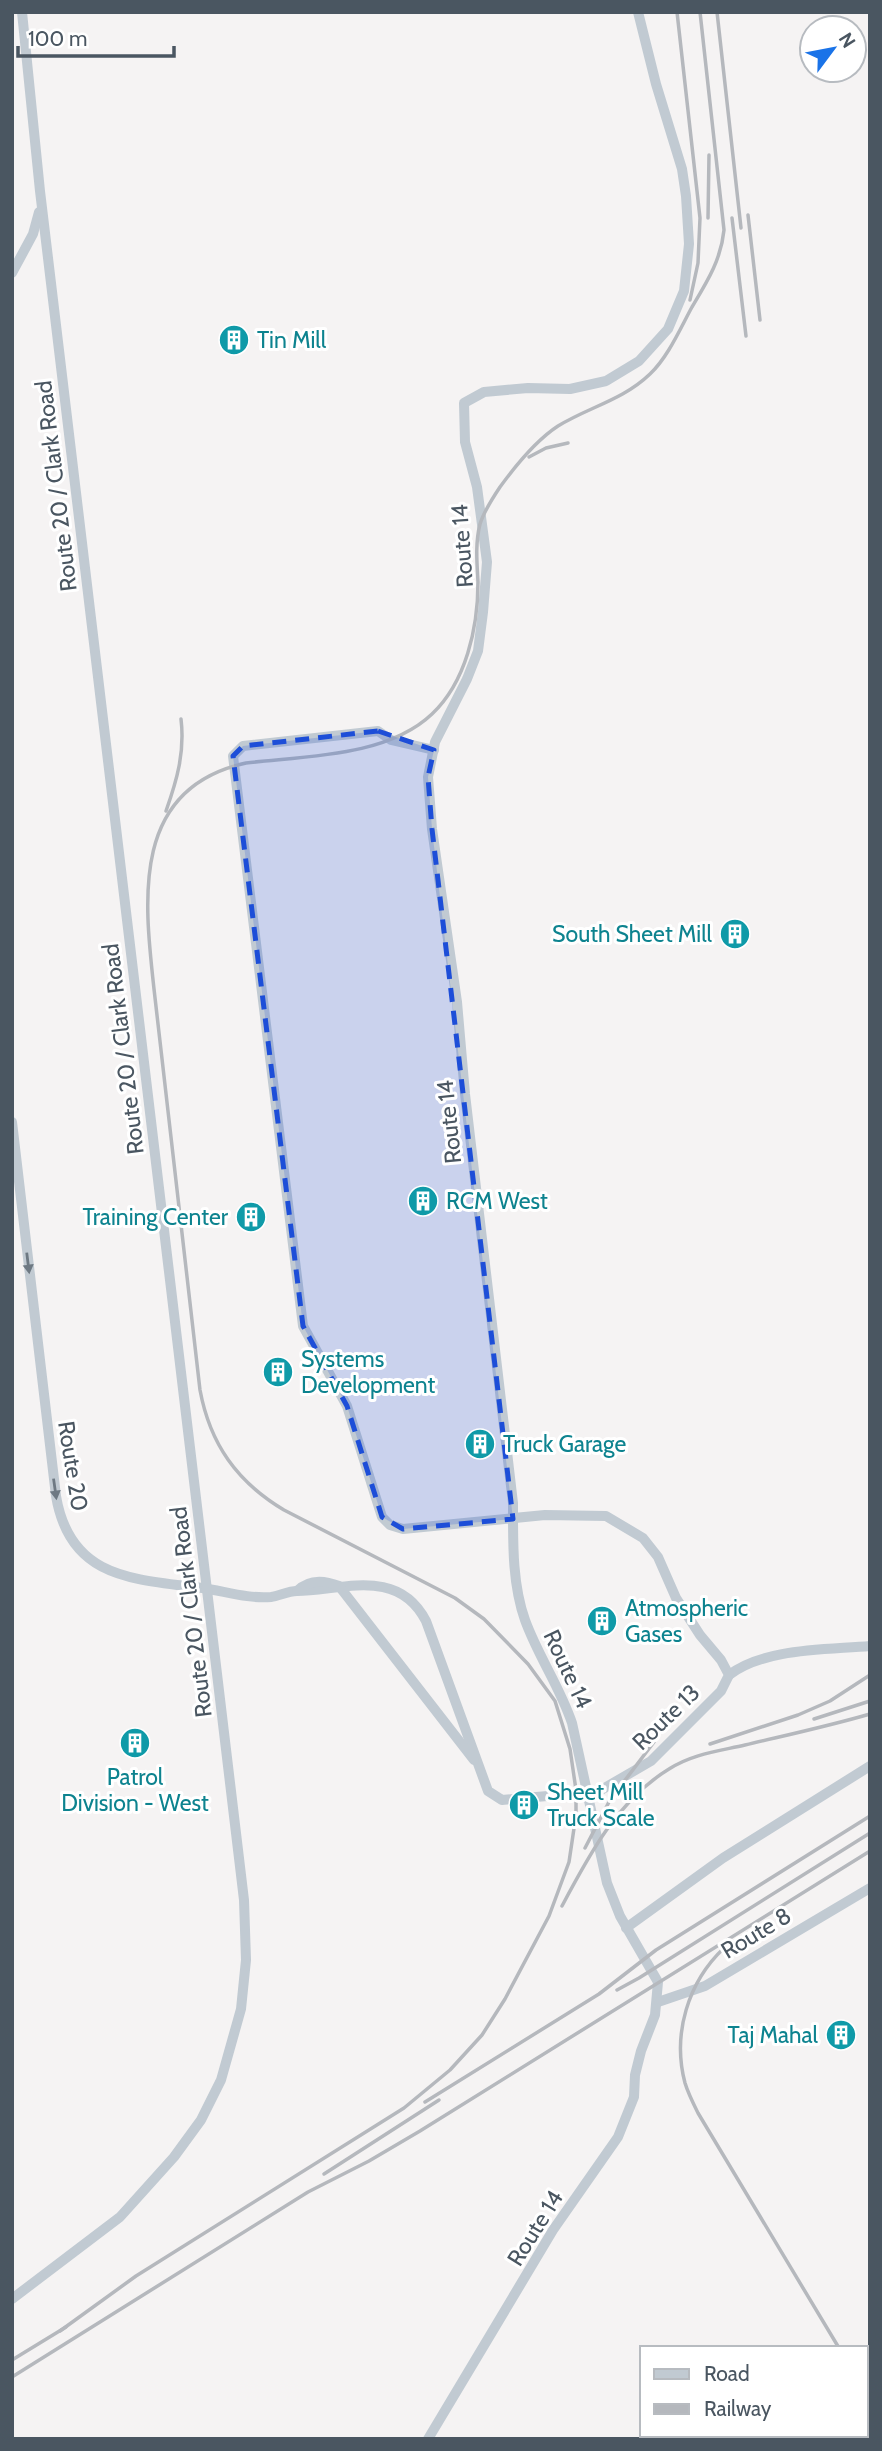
<svg xmlns="http://www.w3.org/2000/svg" width="882" height="2451" font-family="Cabin,sans-serif">
<style>
.lines{fill:none;stroke-linecap:round;stroke-linejoin:round}
.street{stroke:#c1cad2;stroke-width:10}
.rail{stroke:#b5b8bd;stroke-width:3.5}
.oneway{fill:#6e7983}
.marked{fill:#1d4ed8;fill-opacity:0.2;stroke:#1d4ed8;stroke-width:5;stroke-dasharray:14 9;stroke-linejoin:round}
.labels{text-anchor:middle;stroke-width:6;stroke-linejoin:round;paint-order:stroke}
.culture-label{font-size:23px;fill:#0d838f;stroke:#fff;text-anchor:start}
.street-label{font-size:23px;fill:#4a5661;stroke:#fff}
</style>
<rect width="100%" height="100%" fill="#f5f3f3"/>
<g class="lines">
<!-- street -->
<g class="street">
<polyline points="12,273 33,234 39,212"/>
<path d="M 12,1122 L 56,1496 C 70,1579 133,1579 202,1588 C 224,1591 248,1599 271,1597 C 279,1596 288,1591 297,1591 C 343,1590 398,1567 426,1621 L 488,1791 L 502,1800 L 570,1794 L 589,1797 L 651,1761 L 721,1691 L 729,1675 L 721,1660 L 700,1635 L 676,1598 L 658,1557 L 643,1538 L 606,1516 L 545,1515 L 403,1529 L 390,1525 L 382,1517 L 347,1406 L 303,1326 L 233,756 L 243,746 L 378,731 L 391,740 L 434,750"/>
<path d="M 297,1591 C 309,1579 324,1580 339,1586 L 474,1760"/>
<path d="M 729,1675 C 764,1648 826,1650 870,1646"/>
<polyline points="626,1928 723,1858 870,1766"/>
<polyline points="658,2002 705,1986 870,1888"/>
<polyline points="12,2299 120,2217 174,2157 201,2120 221,2080 241,2009 246,1960 244,1900 40,191 22,12"/>
<path d="M 428,2439 L 553,2230 L 618,2137 L 634,2097 L 635,2075 L 641,2051 L 655,2015 L 658,1982 L 620,1916 L 607,1883 L 572,1723 C 560,1687 538,1656 525,1620 C 512,1584 513,1541 513,1503 L 465,1094 L 457,1002 L 432,829 L 428,777 L 435,742 L 467,679 L 478,651 L 483,612 L 487,562 L 477,487 L 465,442 L 464,403 L 484,392 L 528,388 L 570,389 L 606,381 L 639,361 L 668,329 L 684,291 L 689,244 L 686,196 L 682,169 L 656,84 L 638,12"/>
</g>
<!-- rail -->
<g class="rail">
<polyline points="677,12 700,218 698,263 690,300"/>
<polyline points="717,12 741,228"/>
<polyline points="748,215 760,320"/>
<polyline points="708,218 709,155"/>
<polyline points="732,218 746,336"/>
<polyline points="529,457 546,448 568,443"/>
<path d="M 166,811 C 177,780 185,752 181,719"/>
<polyline points="814,1719 870,1701"/>
<polyline points="710,1744 798,1715 830,1701 870,1675"/>
<polyline points="585,1848 610,1800 654,1742"/>
<path d="M 562,1906 C 589,1855 618,1800 669,1769 C 692,1754 719,1751 745,1745 C 787,1735 829,1726 870,1714"/>
<path d="M 724,1948 C 688,1982 672,2034 685,2083 C 688,2093 693,2103 698,2113 L 839,2348"/>
<polyline points="617,1990 639,1978 870,1833"/>
<polyline points="425,2102 599,1994 656,1950 870,1816"/>
<polyline points="324,2174 439,2100"/>
<path d="M 60,2331 L 136,2276 L 404,2108 L 450,2070 L 482,2035 L 505,1999 L 549,1916 L 569,1862 L 576,1815 L 576,1790 L 570,1749 L 555,1701 L 528,1664 L 484,1619 L 455,1598 L 284,1510 C 237,1482 210,1444 200,1390 L 154,989 C 144,899 131,788 246,763 C 305,756 387,757 432,714 C 466,682 478,628 478,582 C 477,563 475,544 480,524 C 484,511 492,499 500,487 C 516,465 535,441 558,426 C 589,407 623,400 650,374 C 668,357 680,329 692,307 C 707,282 721,260 724,230 L 700,12"/>
<polyline points="12,2360 66,2327"/>
<polyline points="12,2377 308,2192 369,2161 420,2131 870,1851"/>
</g>
</g>
<!-- one-way arrows -->
<defs><path id="oneway-solid" d="M-6-.8H1V-3.2L6.5 0L1 3.2V.8H-6Z" transform="scale(1.75)"/></defs>
<g class="oneway">
<use href="#oneway-solid" transform="translate(28 1263) rotate(83)"/>
<use href="#oneway-solid" transform="translate(55 1489) rotate(82)"/>
</g>
<!-- marked area -->
<path class="marked" d="M 378,731 L 434,750 L 428,777 L 432,829 L 513,1519 L 403,1529 L 382,1517 L 347,1406 L 303,1326 L 233,756 L 243,746 Z"/>
<!-- icons -->
<defs>
<g id="building-disc" transform="scale(1.575)"><circle r="9.5" fill="#0f9aa8" stroke="#fff"/><path d="M-4-6H4V6H1V3H-1V6H-4ZM-2.5-4.3h1.7v1.8h-1.7ZM.8-4.3h1.7v1.8H.8ZM-2.5-1h1.7V.8h-1.7ZM.8-1h1.7V.8H.8Z" fill="#fff"/></g>
</defs>
<g fill-rule="evenodd">
<use href="#building-disc" x="234" y="340"/>
<use href="#building-disc" x="735" y="934"/>
<use href="#building-disc" x="423" y="1201"/>
<use href="#building-disc" x="251" y="1217"/>
<use href="#building-disc" x="278" y="1372"/>
<use href="#building-disc" x="480" y="1444"/>
<use href="#building-disc" x="602" y="1621"/>
<use href="#building-disc" x="135" y="1743"/>
<use href="#building-disc" x="524" y="1805"/>
<use href="#building-disc" x="841" y="2035"/>
</g>
<g class="labels">
<!-- culture labels -->
<g class="culture-label">
<text x="257" y="348">Tin Mill</text>
<text x="712" y="942" text-anchor="end">South Sheet Mill</text>
<text x="446" y="1209">RCM West</text>
<text x="228" y="1225" text-anchor="end">Training Center</text>
<text x="301" y="1367">Systems<tspan x="301" dy="26">Development</tspan></text>
<text x="503" y="1452">Truck Garage</text>
<text x="625" y="1616">Atmospheric<tspan x="625" dy="26">Gases</tspan></text>
<text x="135" y="1785" text-anchor="middle">Patrol<tspan x="135" dy="26">Division - West</tspan></text>
<text x="547" y="1800">Sheet Mill<tspan x="547" dy="26">Truck Scale</tspan></text>
<text x="818" y="2043" text-anchor="end">Taj Mahal</text>
</g>
<!-- street labels -->
<g class="street-label">
<text transform="translate(56 486) rotate(-97)" y="8">Route 20 / Clark Road</text>
<text transform="translate(462 546) rotate(-94)" y="8">Route 14</text>
<text transform="translate(123 1049) rotate(-97)" y="8">Route 20 / Clark Road</text>
<text transform="translate(449 1122) rotate(-96)" y="8">Route 14</text>
<text transform="translate(73 1466) rotate(81)" y="8">Route 20</text>
<text transform="translate(191 1612) rotate(-97)" y="8">Route 20 / Clark Road</text>
<text transform="translate(568 1669) rotate(65)" y="8">Route 14</text>
<text transform="translate(666 1717) rotate(-44)" y="8">Route 13</text>
<text transform="translate(756 1933) rotate(-31)" y="8">Route 8</text>
<text transform="translate(535 2228) rotate(-58)" y="8">Route 14</text>
</g>
</g>
<!-- border -->
<rect width="882" height="2451" fill="none" stroke="#4a5661" stroke-width="28"/>
<!-- legend -->
<rect x="640" y="2346" width="228" height="91" fill="#ffffff" stroke="#b7bbc0" stroke-width="2"/>
<rect x="654" y="2369" width="35" height="10" fill="#c1cad2" stroke="#b7bbc0" stroke-width="2"/>
<text x="704" y="2381" font-size="21" fill="#4a5661">Road</text>
<rect x="654" y="2404" width="35" height="10" fill="#b5b8bd" stroke="#b7bbc0" stroke-width="2"/>
<text x="704" y="2416" font-size="21" fill="#4a5661">Railway</text>
<!-- north arrow -->
<g transform="translate(833 49) rotate(58)"><circle r="33" fill="#ffffff" stroke="#b7bbc0" stroke-width="2"/>
<path d="M0-5L12 26L0 18L-12 26Z" fill="#1a73e8"/>
<text y="-10" font-size="19" font-weight="bold" text-anchor="middle" fill="#4a5661">N</text>
</g>
<!-- scale -->
<path d="M18 46v10h156v-10" fill="none" stroke="#4a5661" stroke-width="3.5"/>
<text x="28" y="46" font-size="21" fill="#4a5661" stroke="#ffffff" stroke-width="5" paint-order="stroke">100 m</text>
</svg>
